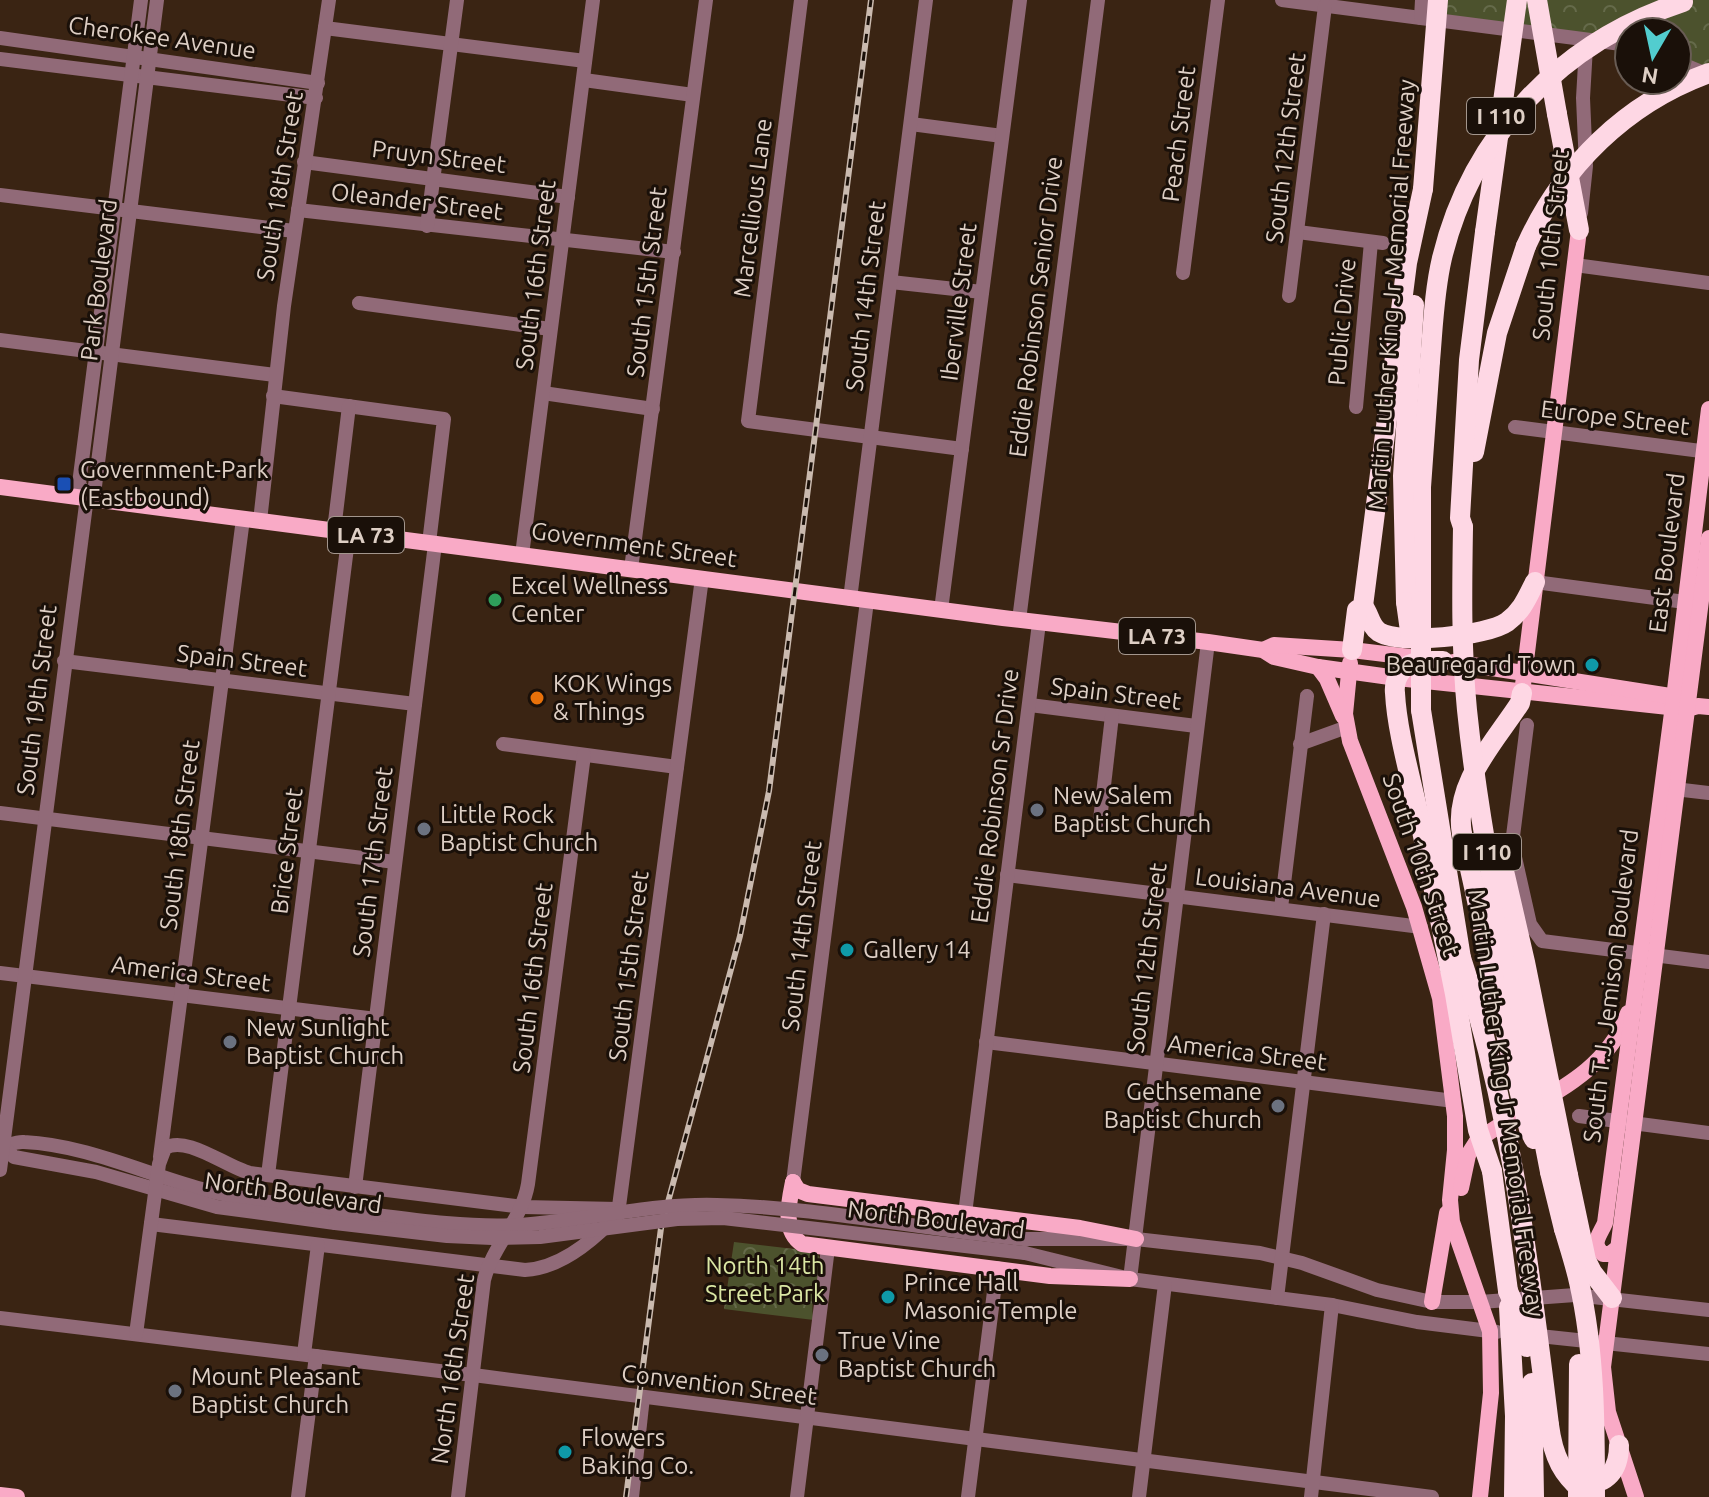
<svg xmlns="http://www.w3.org/2000/svg" width="1709" height="1497" font-family="Ubuntu,sans-serif">
<style>
.park{fill:url(#park-crowns)}
.lines{fill:none;stroke-linecap:round;stroke-linejoin:round}
.minor{stroke:#916a78;stroke-width:14}
.major{stroke:#f9aac6;stroke-width:16}
.highway{stroke:#fed7e4;stroke-width:20}
.rail-casing{stroke:#cabaaf;stroke-width:6}
.rail{stroke:#1a1009;stroke-width:3;stroke-dasharray:9;stroke-linecap:butt}
.minor-bridge{stroke:#916a78;stroke-width:14}
.highway-bridge{stroke:#fed7e4;stroke-width:20}
.transit-dot{fill:#1a4fb4;stroke:#1a1009;stroke-width:3}
.leisure-dot{fill:#2e9e5b;stroke:#1a1009;stroke-width:3}
.culture-dot{fill:#0f9aa8;stroke:#1a1009;stroke-width:3}
.food-dot{fill:#e8710a;stroke:#1a1009;stroke-width:3}
.worship-dot{fill:#6b7280;stroke:#1a1009;stroke-width:3}
.labels{text-anchor:middle;stroke-width:6;stroke-linejoin:round;paint-order:stroke}
.shield{fill:#1a1009;stroke:#a3968d;stroke-width:2}
.shield-label{font-size:22px;font-weight:bold;fill:#decfc5}
.street-label{font-size:24px;fill:#decfc5;stroke:#1a1009}
.poi-label{font-size:24px;fill:#decfc5;stroke:#1a1009;text-anchor:start}
.park-label{font-size:24px;fill:#dbe7a4;stroke:#1a1009}
</style>
<defs>
<pattern id="park-crowns" width="20" height="18" patternUnits="userSpaceOnUse" patternTransform="scale(2)"><rect width="20" height="18" fill="#4c522d"/><path d="M2 6a3 3 0 1 1 6 0M12 15a3 3 0 1 1 6 0" fill="none" stroke="#656a4a"/></pattern>
</defs>
<rect width="100%" height="100%" fill="#3a2413"/>
<!-- park -->
<g class="park">
<polygon points="1429,0 1709,0 1709,69 1677,55 1677,32 1629,32 1629,40 1430,14"/>
<path d="M 734,1242 L 811,1251 L 819,1256 C 825,1278 807,1297 814,1320 L 724,1309 Z"/>
</g>
<g class="lines">
<!-- minor -->
<g class="minor">
<polyline points="801,0 748,421 962,449"/>
<polyline points="1282,0 1629,45"/>
<polyline points="1421,18 1422,0"/>
<polyline points="325,28 585,61"/>
<polyline points="0,38 318,83"/>
<polyline points="0,59 316,98"/>
<polyline points="1677,62 1709,75"/>
<polyline points="584,80 693,95"/>
<polyline points="911,124 1002,136"/>
<polyline points="304,162 568,197"/>
<polyline points="0,195 294,231"/>
<polyline points="298,210 674,252"/>
<polyline points="1581,213 1586,166 1583,98 1586,47"/>
<polyline points="427,226 457,0"/>
<polyline points="1298,232 1383,243"/>
<polyline points="1575,265 1709,283"/>
<polyline points="1183,273 1218,0"/>
<polyline points="891,282 982,292"/>
<polyline points="1289,296 1325,6"/>
<polyline points="359,303 550,329"/>
<polyline points="0,340 275,375"/>
<polyline points="543,393 653,409"/>
<polyline points="273,396 444,419 429,543"/>
<polyline points="1356,407 1371,242"/>
<polyline points="1515,427 1709,452"/>
<polyline points="87,497 95,486 157,0"/>
<polyline points="87,497 79,484 141,0"/>
<polyline points="260,521 284,306 329,0"/>
<polyline points="334,530 349,406"/>
<polyline points="522,555 593,0"/>
<polyline points="631,569 706,0"/>
<polyline points="1535,582 1685,602"/>
<polyline points="850,599 926,0"/>
<polyline points="941,610 1020,0"/>
<polyline points="1019,620 1098,0"/>
<polyline points="64,661 415,704"/>
<polyline points="1030,705 1196,726"/>
<polyline points="1527,725 1512,844 1530,924 1542,941 1709,962"/>
<polyline points="503,744 677,767"/>
<polyline points="1300,744 1347,727"/>
<polyline points="1666,788 1709,793"/>
<polyline points="0,813 395,862"/>
<polyline points="1100,820 1112,716"/>
<polyline points="1007,875 1421,927"/>
<polyline points="1281,908 1307,696"/>
<polyline points="0,973 376,1019"/>
<polyline points="986,1042 1454,1101"/>
<polyline points="1579,1116 1709,1133"/>
<path d="M 0,1147 C 8,1146 16,1141 24,1142 C 86,1145 143,1173 202,1189 C 246,1201 292,1205 337,1210"/>
<polyline points="3,1147 14,1157 96,1172 217,1207 335,1223"/>
<polyline points="160,1157 243,519"/>
<polyline points="0,1170 87,497"/>
<polyline points="268,1175 349,532"/>
<polyline points="793,1182 867,601"/>
<polyline points="355,1187 435,544"/>
<polyline points="965,1214 1039,623"/>
<path d="M 151,1224 L 525,1270 C 561,1268 594,1240 618,1214 L 702,578"/>
<polyline points="1025,1239 1136,1239 1260,1253 1302,1263 1377,1290 1432,1302 1480,1302 1575,1295 1709,1310"/>
<polyline points="1025,1253 1130,1279 1332,1305 1417,1322 1497,1332"/>
<polyline points="1130,1279 1208,642"/>
<polyline points="1277,1298 1324,914"/>
<polyline points="0,1318 481,1376 1432,1497"/>
<path d="M 136,1334 L 159,1164 L 165,1148 C 187,1135 226,1167 250,1173 L 523,1207 L 618,1209"/>
<polyline points="1530,1335 1709,1354"/>
<polyline points="304,1354 318,1245"/>
<polyline points="298,1497 316,1356"/>
<path d="M 458,1497 L 484,1280 C 493,1245 522,1220 528,1184 L 584,755"/>
<polyline points="632,1497 643,1397"/>
<polyline points="797,1497 828,1248"/>
<polyline points="968,1497 997,1268"/>
<polyline points="1139,1497 1165,1284"/>
<polyline points="1311,1497 1332,1305"/>
</g>
<!-- major -->
<g class="major">
<polyline points="0,487 1003,618 1208,642 1263,650 1274,657 1318,667 1397,678 1687,709 1698,706 1709,707"/>
<polyline points="1263,650 1274,645 1352,650 1426,659"/>
<polyline points="1453,662 1683,698"/>
<polyline points="1350,663 1345,714 1350,741 1414,907 1440,998 1455,1116 1455,1150 1450,1200 1452,1222 1490,1331 1491,1393 1480,1497"/>
<polyline points="1318,667 1327,679 1343,716"/>
<polyline points="1522,693 1579,230"/>
<path d="M 793,1182 C 789,1202 782,1231 802,1244 L 1050,1276 L 1130,1279"/>
<polyline points="793,1182 798,1190 808,1194 1080,1228 1136,1239"/>
<path d="M 1461,1188 L 1468,1155 L 1477,1141 C 1529,1101 1603,1082 1628,1013"/>
<path d="M 1618,1248 L 1610,1254 L 1603,1254 C 1590,1244 1600,1235 1605,1223 L 1675,690 L 1709,409"/>
<polyline points="1432,1302 1447,1213"/>
<polyline points="0,1495 17,1497"/>
<polyline points="1636,1497 1608,1412 1603,1367 1709,538"/>
</g>
<!-- highway -->
<g class="highway">
<polyline points="1557,114 1579,230"/>
<polyline points="1474,452 1497,333 1526,246"/>
<polyline points="1463,527 1460,518 1469,360 1485,232"/>
<polyline points="1421,601 1421,487 1430,361"/>
<polyline points="1406,602 1403,476 1414,305"/>
<path d="M 1363,606 C 1370,614 1369,625 1379,632 C 1400,645 1487,636 1507,622 C 1522,611 1527,598 1535,582"/>
<polyline points="1352,650 1357,610 1363,606 1407,263 1423,189"/>
<polyline points="1421,710 1461,958"/>
<path d="M 1420,821 C 1412,782 1397,733 1395,693 C 1394,685 1397,676 1402,670 C 1412,659 1430,661 1443,661"/>
<path d="M 1462,834 C 1453,784 1495,742 1520,703 L 1522,693"/>
<polyline points="1492,1171 1508,1291"/>
<polyline points="1550,1172 1564,1229"/>
<polyline points="1568,1175 1586,1260 1592,1272 1612,1298"/>
<path d="M 1549,1425 C 1553,1456 1562,1476 1588,1495"/>
<path d="M 1581,1483 C 1607,1486 1619,1470 1619,1445"/>
</g>
<!-- rail casing -->
<g class="rail-casing">
<polyline id="rail" points="626,1497 661,1228 740,936 769,791 871,0"/>
</g>
<!-- rail -->
<use href="#rail" class="rail"/>
<!-- minor-bridge -->
<g class="minor-bridge">
<path d="M 337,1210 C 396,1217 458,1228 518,1225 C 585,1221 650,1203 717,1205 C 820,1207 922,1230 1025,1239"/>
<polyline points="335,1223 447,1236 492,1238 540,1237 677,1219 723,1218 1025,1253"/>
</g>
<!-- highway-bridge -->
<g class="highway-bridge">
<polyline points="1537,0 1557,114"/>
<polyline points="1423,189 1438,0"/>
<polyline points="1485,232 1517,0"/>
<path d="M 1526,246 C 1562,166 1626,103 1709,73"/>
<path d="M 1430,361 C 1433,327 1434,292 1442,258 C 1472,134 1563,41 1683,2"/>
<path d="M 1463,527 C 1462,588 1461,649 1467,710 C 1483,866 1521,1018 1550,1172"/>
<polyline points="1406,602 1411,638"/>
<polyline points="1421,710 1421,601"/>
<polyline points="1420,821 1455,994 1478,1130 1492,1171"/>
<path d="M 1462,834 C 1485,932 1503,1031 1529,1129 L 1534,1139"/>
<polyline points="1501,858 1525,962 1568,1175"/>
<path d="M 1461,958 C 1512,1111 1529,1266 1549,1425"/>
<path d="M 1564,1229 C 1569,1246 1575,1264 1579,1282 C 1595,1352 1595,1426 1595,1497"/>
<polyline points="1508,1291 1523,1325 1527,1347"/>
<polyline points="1509,1307 1515,1416 1514,1497"/>
<polyline points="1532,1383 1534,1497"/>
<polyline points="1578,1497 1579,1364"/>
</g>
</g>
<!-- markers -->
<rect class="transit-dot" x="56" y="476" width="16" height="16" rx="4"/>
<circle class="leisure-dot" cx="495" cy="600" r="8"/>
<g class="culture-dot">
<circle cx="1592" cy="665" r="8"/>
<circle cx="847" cy="950" r="8"/>
<circle cx="888" cy="1297" r="8"/>
<circle cx="565" cy="1452" r="8"/>
</g>
<circle class="food-dot" cx="537" cy="698" r="8"/>
<g class="worship-dot">
<circle cx="1037" cy="810" r="8"/>
<circle cx="424" cy="829" r="8"/>
<circle cx="230" cy="1042" r="8"/>
<circle cx="1278" cy="1106" r="8"/>
<circle cx="822" cy="1355" r="8"/>
<circle cx="175" cy="1391" r="8"/>
</g>
<g class="labels">
<!-- shield labels -->
<g class="shield">
<rect x="1467" y="98" width="68" height="36" rx="6"/>
<rect x="328" y="517" width="76" height="36" rx="6"/>
<rect x="1119" y="618" width="76" height="36" rx="6"/>
<rect x="1453" y="834" width="68" height="36" rx="6"/>
</g>
<g class="shield-label">
<text x="1501" y="124">I 110</text>
<text x="366" y="543">LA 73</text>
<text x="1157" y="644">LA 73</text>
<text x="1487" y="860">I 110</text>
</g>
<!-- street labels -->
<g class="street-label">
<text transform="translate(162 38) rotate(8)" y="8">Cherokee Avenue</text>
<text transform="translate(1179 134) rotate(-83)" y="8">Peach Street</text>
<text transform="translate(1286 148) rotate(-83)" y="8">South 12th Street</text>
<text transform="translate(439 157) rotate(7)" y="8">Pruyn Street</text>
<text transform="translate(280 186) rotate(-81)" y="8">South 18th Street</text>
<text transform="translate(417 202) rotate(7)" y="8">Oleander Street</text>
<text transform="translate(753 208) rotate(-83)" y="8">Marcellious Lane</text>
<text transform="translate(1551 245) rotate(-84)" y="8">South 10th Street</text>
<text transform="translate(536 275) rotate(-83)" y="8">South 16th Street</text>
<text transform="translate(99 280) rotate(-83)" y="8">Park Boulevard</text>
<text transform="translate(647 282) rotate(-83)" y="8">South 15th Street</text>
<text transform="translate(1392 295) rotate(-86)" y="8">Martin Luther King Jr Memorial Freeway</text>
<text transform="translate(866 296) rotate(-83)" y="8">South 14th Street</text>
<text transform="translate(959 302) rotate(-83)" y="8">Iberville Street</text>
<text transform="translate(1036 307) rotate(-83)" y="8">Eddie Robinson Senior Drive</text>
<text transform="translate(1342 322) rotate(-85)" y="8">Public Drive</text>
<text transform="translate(1615 418) rotate(7)" y="8">Europe Street</text>
<text transform="translate(634 545) rotate(8)" y="8">Government Street</text>
<text transform="translate(1667 553) rotate(-83)" y="8">East Boulevard</text>
<text transform="translate(242 661) rotate(7)" y="8">Spain Street</text>
<text transform="translate(1116 694) rotate(7)" y="8">Spain Street</text>
<text transform="translate(37 700) rotate(-83)" y="8">South 19th Street</text>
<text transform="translate(995 796) rotate(-83)" y="8">Eddie Robinson Sr Drive</text>
<text transform="translate(180 835) rotate(-83)" y="8">South 18th Street</text>
<text transform="translate(287 851) rotate(-83)" y="8">Brice Street</text>
<text transform="translate(373 862) rotate(-83)" y="8">South 17th Street</text>
<text transform="translate(1421 865) rotate(71)" y="8">South 10th Street</text>
<text transform="translate(1288 888) rotate(7)" y="8">Louisiana Avenue</text>
<text transform="translate(802 936) rotate(-83)" y="8">South 14th Street</text>
<text transform="translate(1147 958) rotate(-83)" y="8">South 12th Street</text>
<text transform="translate(629 966) rotate(-83)" y="8">South 15th Street</text>
<text transform="translate(191 974) rotate(7)" y="8">America Street</text>
<text transform="translate(533 978) rotate(-83)" y="8">South 16th Street</text>
<text transform="translate(1611 986) rotate(-83)" y="8">South T.J. Jemison Boulevard</text>
<text transform="translate(1247 1053) rotate(7)" y="8">America Street</text>
<text transform="translate(1506 1103) rotate(82)" y="8">Martin Luther King Jr Memorial Freeway</text>
<text transform="translate(293 1193) rotate(8)" y="8">North Boulevard</text>
<text transform="translate(936 1220) rotate(7)" y="8">North Boulevard</text>
<text transform="translate(453 1369) rotate(-82)" y="8">North 16th Street</text>
<text transform="translate(719 1385) rotate(7)" y="8">Convention Street</text>
</g>
<!-- poi labels -->
<g class="poi-label">
<text x="80" y="478">Government-Park<tspan x="80" dy="28">(Eastbound)</tspan></text>
<text x="511" y="594">Excel Wellness<tspan x="511" dy="28">Center</tspan></text>
<text x="1576" y="673" text-anchor="end">Beauregard Town</text>
<text x="553" y="692">KOK Wings<tspan x="553" dy="28">&amp; Things</tspan></text>
<text x="1053" y="804">New Salem<tspan x="1053" dy="28">Baptist Church</tspan></text>
<text x="440" y="823">Little Rock<tspan x="440" dy="28">Baptist Church</tspan></text>
<text x="863" y="958">Gallery 14</text>
<text x="246" y="1036">New Sunlight<tspan x="246" dy="28">Baptist Church</tspan></text>
<text x="1262" y="1100" text-anchor="end">Gethsemane<tspan x="1262" dy="28">Baptist Church</tspan></text>
<text x="904" y="1291">Prince Hall<tspan x="904" dy="28">Masonic Temple</tspan></text>
<text x="838" y="1349">True Vine<tspan x="838" dy="28">Baptist Church</tspan></text>
<text x="191" y="1385">Mount Pleasant<tspan x="191" dy="28">Baptist Church</tspan></text>
<text x="581" y="1446">Flowers<tspan x="581" dy="28">Baking Co.</tspan></text>
</g>
<!-- park labels -->
<g class="park-label">
<text x="765" y="1274">North 14th<tspan x="765" dy="28">Street Park</tspan></text>
</g>
</g>
<!-- north arrow -->
<g transform="translate(1653 56) rotate(189)"><circle r="38" fill="#1a1009" stroke="#685c54" stroke-width="2"/>
<path d="M0-6L14 30L0 20L-14 30Z" fill="#52cdcf"/>
<text y="-12" font-size="22" font-weight="bold" text-anchor="middle" fill="#decfc5">N</text>
</g>
</svg>
